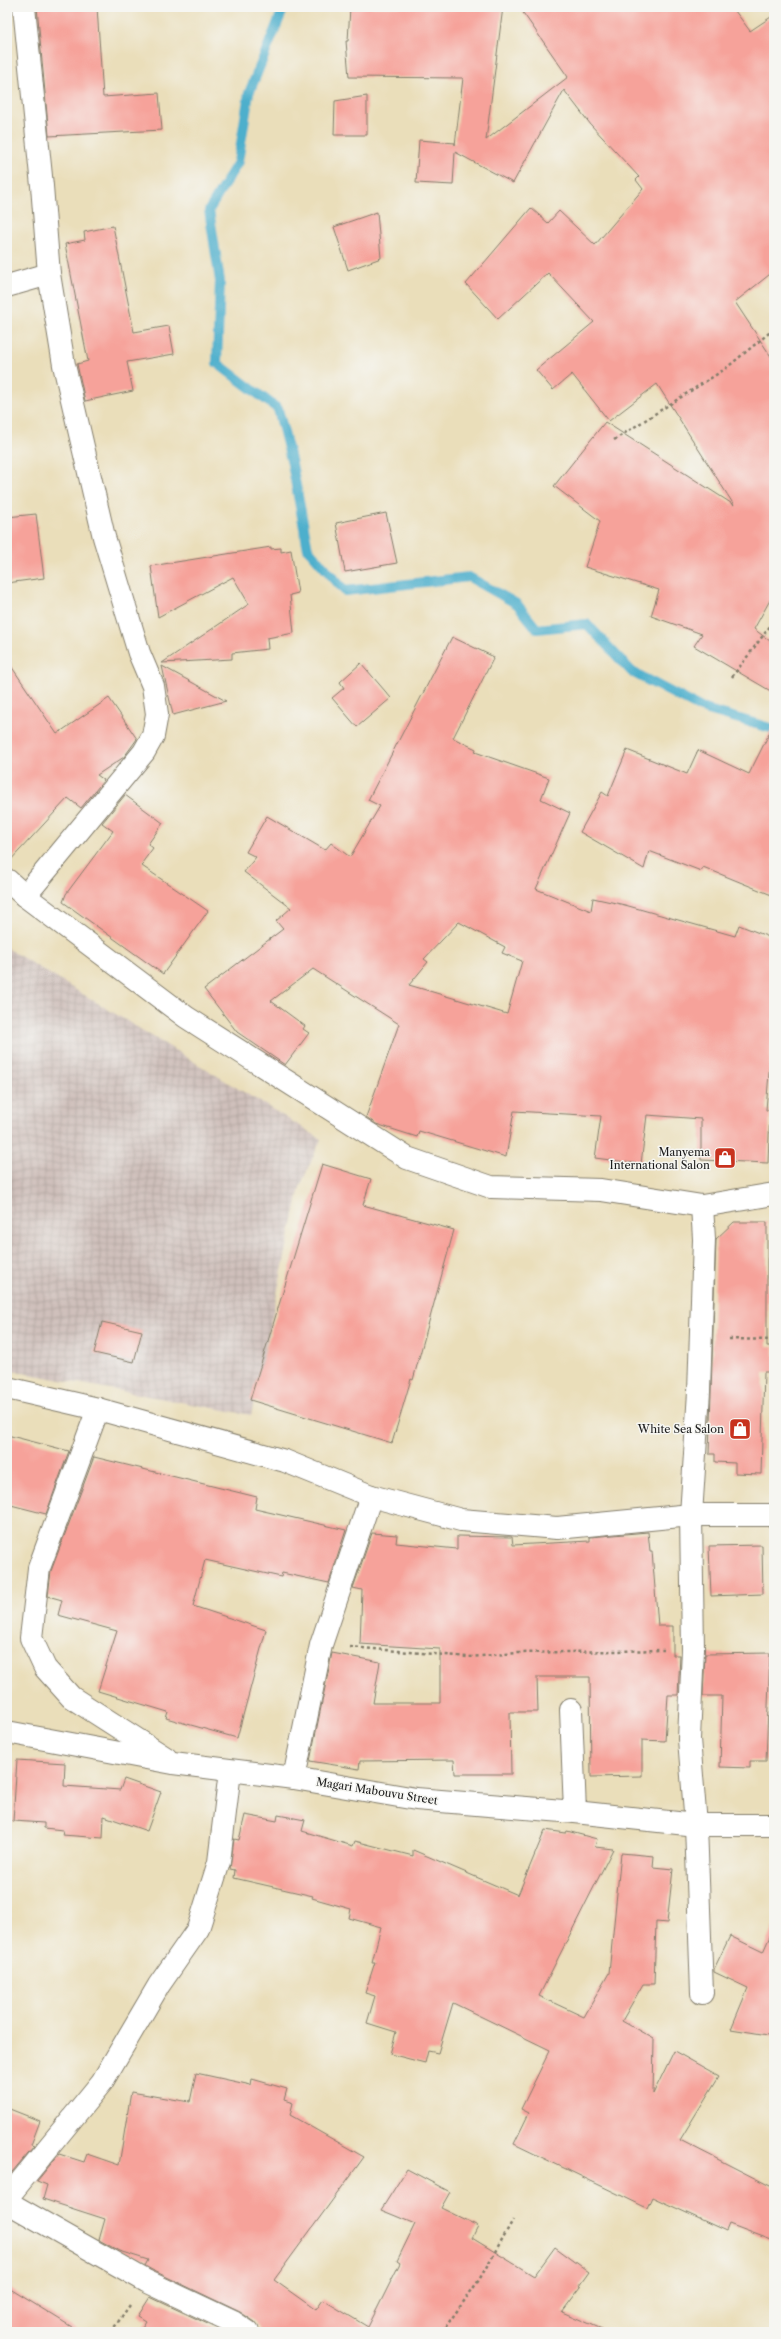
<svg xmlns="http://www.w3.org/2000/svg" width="781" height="2339" font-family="'Libre Caslon Text',serif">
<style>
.industrial{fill:url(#industrial-grid)}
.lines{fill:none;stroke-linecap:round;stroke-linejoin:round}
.stream{stroke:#4dafcc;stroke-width:10}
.building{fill:#f6a29a;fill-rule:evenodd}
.minor-casing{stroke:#837d6b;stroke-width:24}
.path{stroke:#837d6b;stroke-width:2.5;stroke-dasharray:3 3;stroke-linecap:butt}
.minor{stroke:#fff;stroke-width:22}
.labels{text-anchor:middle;stroke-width:3;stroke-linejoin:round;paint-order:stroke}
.poi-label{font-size:11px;fill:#1c1c1c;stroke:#f6f6f2;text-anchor:end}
.street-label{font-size:11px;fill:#1c1c1c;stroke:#f6f6f2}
</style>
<defs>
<pattern id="industrial-grid" width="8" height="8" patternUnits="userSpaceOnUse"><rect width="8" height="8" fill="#cfc0bb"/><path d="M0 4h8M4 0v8" fill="none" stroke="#b1a4a0"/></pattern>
</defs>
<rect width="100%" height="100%" fill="#f6f6f2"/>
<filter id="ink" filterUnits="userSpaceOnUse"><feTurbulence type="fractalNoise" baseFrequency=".025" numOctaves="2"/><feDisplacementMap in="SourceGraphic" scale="8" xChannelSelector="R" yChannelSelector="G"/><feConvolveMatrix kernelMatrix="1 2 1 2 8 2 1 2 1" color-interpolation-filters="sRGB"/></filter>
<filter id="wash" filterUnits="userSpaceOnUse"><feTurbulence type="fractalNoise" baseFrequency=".012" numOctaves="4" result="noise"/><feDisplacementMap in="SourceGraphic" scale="16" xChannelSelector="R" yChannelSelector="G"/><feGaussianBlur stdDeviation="0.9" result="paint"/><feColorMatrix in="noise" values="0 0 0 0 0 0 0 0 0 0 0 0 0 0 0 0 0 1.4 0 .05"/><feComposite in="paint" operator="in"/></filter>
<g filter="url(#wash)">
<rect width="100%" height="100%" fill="#eadeba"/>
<!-- industrial -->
<polygon class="industrial" points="7,948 321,1139 300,1187 251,1415 7,1370"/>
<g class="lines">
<!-- stream -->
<polyline class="stream" points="284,7 249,93 238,162 209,210 220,281 217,363 278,409 292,464 308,549 345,591 469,577 517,604 537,629 587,624 632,672 701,708 774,729"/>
</g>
<g id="blocks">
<!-- building -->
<g class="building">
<polygon points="37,7 97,7 103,97 159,93 162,130 49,136"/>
<polygon points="350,7 503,7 486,140 568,77 519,7 732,7 750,31 774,15 774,271 735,302 774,361 774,593 754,629 774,644 774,693 694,646 702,634 651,616 659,590 585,567 600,521 554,486 605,422 734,505 657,384 609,421 572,374 553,390 536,370 594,322 548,273 498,319 466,284 531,208 548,223 559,211 595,245 643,189 636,180 639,177 591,125 564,90 513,183 455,152 453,185 416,183 419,140 455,143 455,145 463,78 349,77 346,41 348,41"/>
<polygon points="367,96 367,135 334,135 335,101"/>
<polygon points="377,212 381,258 348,270 334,227"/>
<polygon points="113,226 134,332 169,326 174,354 127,362 133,391 85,401 77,364 88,361 65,244 85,240 84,232"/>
<polygon points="386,513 397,563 345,572 336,523"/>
<polygon points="36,514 44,578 7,583 7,517"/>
<polygon points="271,547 271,549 281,548 281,552 291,550 298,593 290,595 294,633 267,638 268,649 232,653 232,659 162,663 249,604 233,577 158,617 151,566"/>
<path d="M 452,637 L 494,657 L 453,738 L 476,749 L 475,752 L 549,778 L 541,799 L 570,813 L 536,889 L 591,911 L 593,898 L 625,905 L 735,936 L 739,925 L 774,939 L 774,1036 L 772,1036 L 766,1110 L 770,1110 L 768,1163 L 701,1160 L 701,1119 L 647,1115 L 641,1164 L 595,1158 L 601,1116 L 514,1111 L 506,1157 L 419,1131 L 417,1137 L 376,1124 L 366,1117 L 399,1024 L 313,969 L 271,1001 L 305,1026 L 303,1029 L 309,1033 L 285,1065 L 237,1032 L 204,989 L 283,929 L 276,921 L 291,908 L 244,872 L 256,857 L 246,852 L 267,816 L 325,850 L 331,843 L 350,857 L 380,806 L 368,800 ZM 459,922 L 505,947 L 502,953 L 522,961 L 507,1014 L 409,985 L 428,962 L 424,959 Z"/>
<polygon points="7,660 57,734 109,698 137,739 124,757 97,775 104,780 81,808 68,798 7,864"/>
<polygon points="361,663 391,698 357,727 332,698 344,688 340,682"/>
<polygon points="162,666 226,701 173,715"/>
<polygon points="774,724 774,896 703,867 701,871 649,851 644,869 580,832 602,792 608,796 627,750 687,774 698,750 749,774"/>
<polygon points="125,795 163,823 148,844 153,848 142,863 144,864 142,866 208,911 163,974 63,902 66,894 113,831 102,823"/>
<polygon points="322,1164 371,1179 363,1205 454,1230 413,1380 411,1379 392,1443 250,1400"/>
<polygon points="734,1222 767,1222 767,1346 774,1346 774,1372 764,1372 761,1474 735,1473 735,1463 715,1462 715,1454 709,1454 716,1239"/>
<polygon points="102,1322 142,1331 134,1362 94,1353"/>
<polygon points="7,1435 69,1451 46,1514 7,1504"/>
<polygon points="94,1457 257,1497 255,1509 346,1530 329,1583 282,1573 281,1577 205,1560 193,1606 266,1630 237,1738 166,1718 168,1712 98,1691 117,1631 58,1615 62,1600 48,1596 51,1571"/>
<polygon points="648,1532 650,1551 652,1551 658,1626 673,1626 673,1655 680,1655 678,1695 668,1695 665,1741 642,1740 642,1776 591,1777 590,1677 537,1677 538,1712 510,1712 511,1774 455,1774 454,1760 360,1761 359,1769 310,1761 332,1653 380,1662 373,1703 440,1703 440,1649 360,1644 362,1590 353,1588 372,1533 397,1535 396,1543 457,1549 457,1536 512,1537 513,1545 590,1541 590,1537"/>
<polygon points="762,1545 763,1594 711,1596 709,1546"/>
<polygon points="770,1653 766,1761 750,1761 750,1768 720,1767 722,1696 703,1696 705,1654"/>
<polygon points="17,1760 65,1763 64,1786 120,1790 124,1779 161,1792 147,1831 104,1816 103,1838 62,1835 63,1830 44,1828 44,1823 13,1821"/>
<polygon points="245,1815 277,1821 278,1815 305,1820 302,1831 353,1846 355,1841 413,1856 413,1850 518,1895 545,1830 566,1833 567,1831 597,1839 595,1847 613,1849 539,1996 584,2017 609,1973 621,1853 654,1856 653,1867 673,1869 667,1923 656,1922 654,1984 643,1984 622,2021 654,2039 653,2094 674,2051 719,2076 680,2140 774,2188 774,2241 729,2224 726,2231 652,2197 647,2208 514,2144 529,2113 521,2109 550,2050 453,2003 438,2053 428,2051 425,2063 390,2054 396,2032 367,2023 375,1996 365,1993 375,1962 372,1962 381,1927 349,1918 351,1909 312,1898 313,1896 234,1878 235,1870 230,1869 234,1839 239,1840"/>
<polygon points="774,1927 774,2036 731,2029 748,1988 714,1972 714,1969 730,1936 763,1952"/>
<polygon points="196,2073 251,2085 252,2079 287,2089 284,2100 293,2103 290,2115 364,2157 274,2280 316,2310 323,2300 368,2327 400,2263 397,2261 415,2224 381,2210 407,2169 450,2192 441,2208 478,2226 472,2238 534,2276 555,2247 589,2272 579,2286 581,2287 562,2312 609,2332 260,2332 255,2322 240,2312 152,2270 145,2266 148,2260 119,2251 99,2240 105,2219 43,2199 47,2185 37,2181 59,2154 84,2162 87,2154 119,2165 131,2092 190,2102"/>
<polygon points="7,2108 40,2121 31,2145 34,2146 7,2178"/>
<polygon points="7,2287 80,2332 7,2332"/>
<polygon points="150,2297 225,2332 139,2332 146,2321 138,2316"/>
</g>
</g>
</g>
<g filter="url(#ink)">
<use href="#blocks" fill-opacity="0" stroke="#837d6b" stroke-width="1"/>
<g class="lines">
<!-- minor casing -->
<g class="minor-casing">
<g id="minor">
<polyline points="24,7 42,186 49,274 64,365 104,537 139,653 153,686 157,714 153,736 144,752 25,896"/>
<polyline points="7,286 49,274"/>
<polyline points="7,880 25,896 186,1017 407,1158 491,1187 601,1190 702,1206 704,1239 699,1392 691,1515 693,1649 689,1739 696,1825 702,1993"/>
<polyline points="702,1206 774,1194"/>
<polyline points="7,1388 98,1409 285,1461 371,1496 461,1520 557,1528 691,1515 774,1515"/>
<polyline points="98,1409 39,1568 31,1638 45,1668 71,1697 166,1758"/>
<polyline points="571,1710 575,1812"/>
<polyline points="7,1732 173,1763 294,1778 416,1799 575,1812 696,1825 774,1825"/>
<polyline points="294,1778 321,1645 371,1496"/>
<polyline points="7,2198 102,2082 159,1985 198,1929 219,1862 230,1771"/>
<polyline points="7,2202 146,2281 233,2322 248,2332"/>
</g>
</g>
<!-- path -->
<g class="path">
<polyline points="614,440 725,369 774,329"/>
<polyline points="732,677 774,621"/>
<polyline points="729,1339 774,1340"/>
<polyline points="350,1647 468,1657 518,1653 664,1650"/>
<polyline points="111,2332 130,2305"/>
<polyline points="442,2332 479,2280 513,2220"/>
</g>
<!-- minor -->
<use href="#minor" class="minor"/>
</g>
</g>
<!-- icons -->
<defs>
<g id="shop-square" transform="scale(1.15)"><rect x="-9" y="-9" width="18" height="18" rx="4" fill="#c8321e" stroke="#f6f6f2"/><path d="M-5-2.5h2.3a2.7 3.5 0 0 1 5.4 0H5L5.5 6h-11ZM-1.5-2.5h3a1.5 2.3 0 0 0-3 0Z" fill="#fff"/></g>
</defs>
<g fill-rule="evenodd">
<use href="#shop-square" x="725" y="1158"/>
<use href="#shop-square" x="740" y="1429"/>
</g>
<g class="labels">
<!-- poi labels -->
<g class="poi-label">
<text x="710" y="1156">Manyema<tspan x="710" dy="13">International Salon</tspan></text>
<text x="724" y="1433">White Sea Salon</text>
</g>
<!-- street labels -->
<g class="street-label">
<text transform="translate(377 1791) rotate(9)" y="4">Magari Mabouvu Street</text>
</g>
</g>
<!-- margin -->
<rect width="781" height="2339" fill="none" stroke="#f6f6f2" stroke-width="24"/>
</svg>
